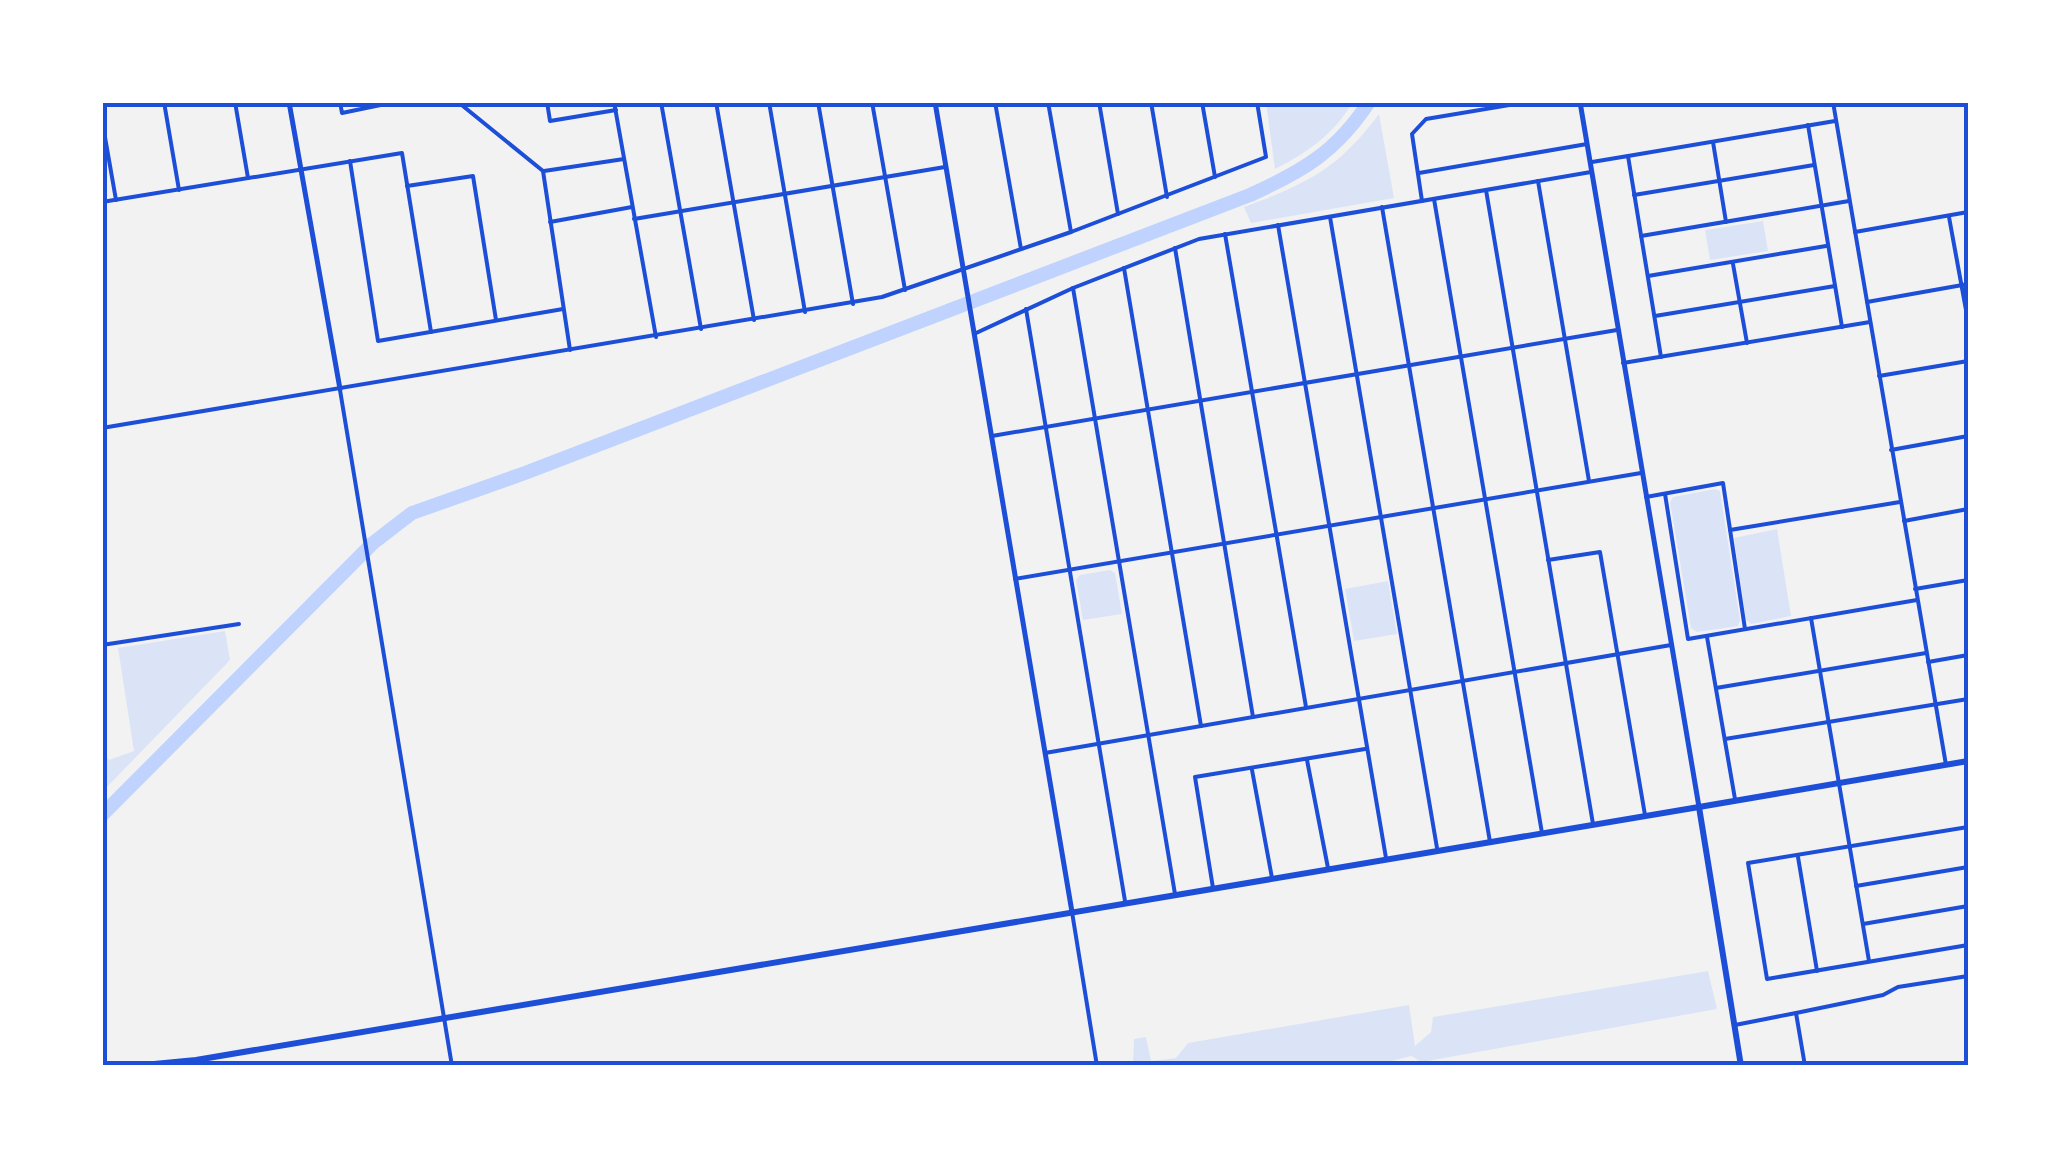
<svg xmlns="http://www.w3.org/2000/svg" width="2071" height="1168" font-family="Quicksand,sans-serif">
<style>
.green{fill:#dbe4f7}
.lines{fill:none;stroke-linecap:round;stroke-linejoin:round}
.river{stroke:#bfd3fe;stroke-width:14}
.minor{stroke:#1d4ed8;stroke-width:4}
.tertiary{stroke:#1d4ed8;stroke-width:5}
.secondary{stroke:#1d4ed8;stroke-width:6}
.primary{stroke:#1d4ed8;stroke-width:6}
.neatline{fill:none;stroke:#1d4ed8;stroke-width:4}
</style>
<rect width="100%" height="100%" fill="#f2f2f2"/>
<!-- green -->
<g class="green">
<path d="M 1266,103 L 1266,102 L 1352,103 C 1334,134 1307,153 1275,169 Z"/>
<path d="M 1379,114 L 1394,198 L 1251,223 L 1244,207 C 1308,183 1338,169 1379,114 Z"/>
<polygon points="1763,221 1768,251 1710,260 1705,230"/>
<polygon points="1715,489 1720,491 1740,620 1738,626 1697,632 1691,628 1670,502 1673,497"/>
<polygon points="1777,529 1791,616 1751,624 1746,620 1734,538"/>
<polygon points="1110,570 1115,573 1122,614 1083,620 1076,580 1080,575"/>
<polygon points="1388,581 1397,634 1354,641 1345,589"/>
<polygon points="225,631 230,660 103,791 103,754 109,760 134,751 118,648"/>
<polygon points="1708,971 1717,1009 1422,1062 1411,1056 1372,1066 1133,1065 1134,1039 1146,1037 1151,1061 1176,1058 1188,1043 1409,1005 1415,1046 1431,1032 1433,1017"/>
</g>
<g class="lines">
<!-- river -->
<path class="river" d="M 102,815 L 373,543 L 412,513 L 525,473 L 1250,195 C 1303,171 1336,152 1369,102"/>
<!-- minor -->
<g class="minor">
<polyline points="164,102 179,190"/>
<polyline points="235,102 248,178"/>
<polyline points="340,102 342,113 395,102"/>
<polyline points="458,102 543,171 570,350"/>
<polyline points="547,102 550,121 616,110"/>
<polyline points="614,102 656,337"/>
<polyline points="661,102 701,329"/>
<polyline points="716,102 754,320"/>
<polyline points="769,102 805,312"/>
<polyline points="818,102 853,304"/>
<polyline points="872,102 905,290"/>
<polyline points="995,102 1021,249"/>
<polyline points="1048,102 1071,232"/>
<polyline points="1099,102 1118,214"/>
<polyline points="1151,102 1167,197"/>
<polyline points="1202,102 1215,177"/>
<polyline points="1833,102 1946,765"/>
<polyline points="102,120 116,200"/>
<polyline points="1808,125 1842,327"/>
<polyline points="1713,142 1726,222"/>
<polyline points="1628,156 1835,121"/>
<polyline points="350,161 378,341 563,309"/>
<polyline points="1592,162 1628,156 1661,357"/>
<polyline points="544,171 624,159"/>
<polyline points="1419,173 1587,144"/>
<polyline points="1538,181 1589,481"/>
<polyline points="407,186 473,176 496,320"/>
<polyline points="1486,190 1593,824"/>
<polyline points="1634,195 1814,165"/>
<polyline points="1434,199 1542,833"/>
<polyline points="1422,201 1412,134 1426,119 1527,102"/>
<polyline points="102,202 402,153 431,332"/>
<polyline points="1382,207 1490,842"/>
<polyline points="1330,217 1437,848"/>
<polyline points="1949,217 1968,321"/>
<polyline points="634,219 945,167"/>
<polyline points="550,222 632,207"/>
<polyline points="1278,225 1386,858"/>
<polyline points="1855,232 1968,212"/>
<polyline points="1225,234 1306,707"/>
<polyline points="1641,236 1849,201"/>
<polyline points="1175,248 1253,717"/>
<polyline points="1733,264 1747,343"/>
<polyline points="1124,268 1201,726"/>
<polyline points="1648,276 1826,246"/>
<polyline points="1073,288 1175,894"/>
<polyline points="1867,302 1968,284"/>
<polyline points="1026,309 1125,901"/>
<polyline points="1655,316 1835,286"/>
<polyline points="974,334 1073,288 1199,239 1591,172"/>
<polyline points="1623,363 1870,322"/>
<polyline points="1879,376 1968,361"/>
<polyline points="340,390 452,1066"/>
<polyline points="102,428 882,297 1071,232 1266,157 1257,102"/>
<polyline points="992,436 1617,330"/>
<polyline points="1891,450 1968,436"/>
<polyline points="1665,494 1688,639 1917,600"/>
<polyline points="1646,497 1723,483 1745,629"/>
<polyline points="1904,521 1968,509"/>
<polyline points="1730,530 1900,502"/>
<polyline points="1548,560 1600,552 1645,815"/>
<polyline points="1015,579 1641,473"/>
<polyline points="1915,589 1968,580"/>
<polyline points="1811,618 1869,961"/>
<polyline points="1707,637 1735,799"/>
<polyline points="102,645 239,624"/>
<polyline points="1928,662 1968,655"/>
<polyline points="1716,688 1926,653"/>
<polyline points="1725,739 1968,699"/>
<polyline points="1045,753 1671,645"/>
<polyline points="1307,760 1328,868"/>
<polyline points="1252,770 1272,878"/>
<polyline points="1968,827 1748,863 1767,979 1968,945"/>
<polyline points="1798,857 1817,971"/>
<polyline points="1856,886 1968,867"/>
<polyline points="1213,888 1195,777 1365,749"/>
<polyline points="1072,912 1097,1066"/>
<polyline points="1863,924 1968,906"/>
<polyline points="1796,1013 1883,995 1898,987 1968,976"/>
<polyline points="1735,1025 1796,1013 1805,1066"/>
</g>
<!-- tertiary -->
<g class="tertiary">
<polyline points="289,102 340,389"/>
<polyline points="935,102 1072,912"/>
<polyline points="1580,102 1699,807"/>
</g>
<!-- secondary -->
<polyline class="secondary" points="133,1066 196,1060 1699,807"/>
<!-- primary -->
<polyline class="primary" points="1741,1066 1699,807 1968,761"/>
</g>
<!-- border -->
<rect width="2071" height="1168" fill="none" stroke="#ffffff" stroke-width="210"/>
<rect x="105" y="105" width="1861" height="958" class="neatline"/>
</svg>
